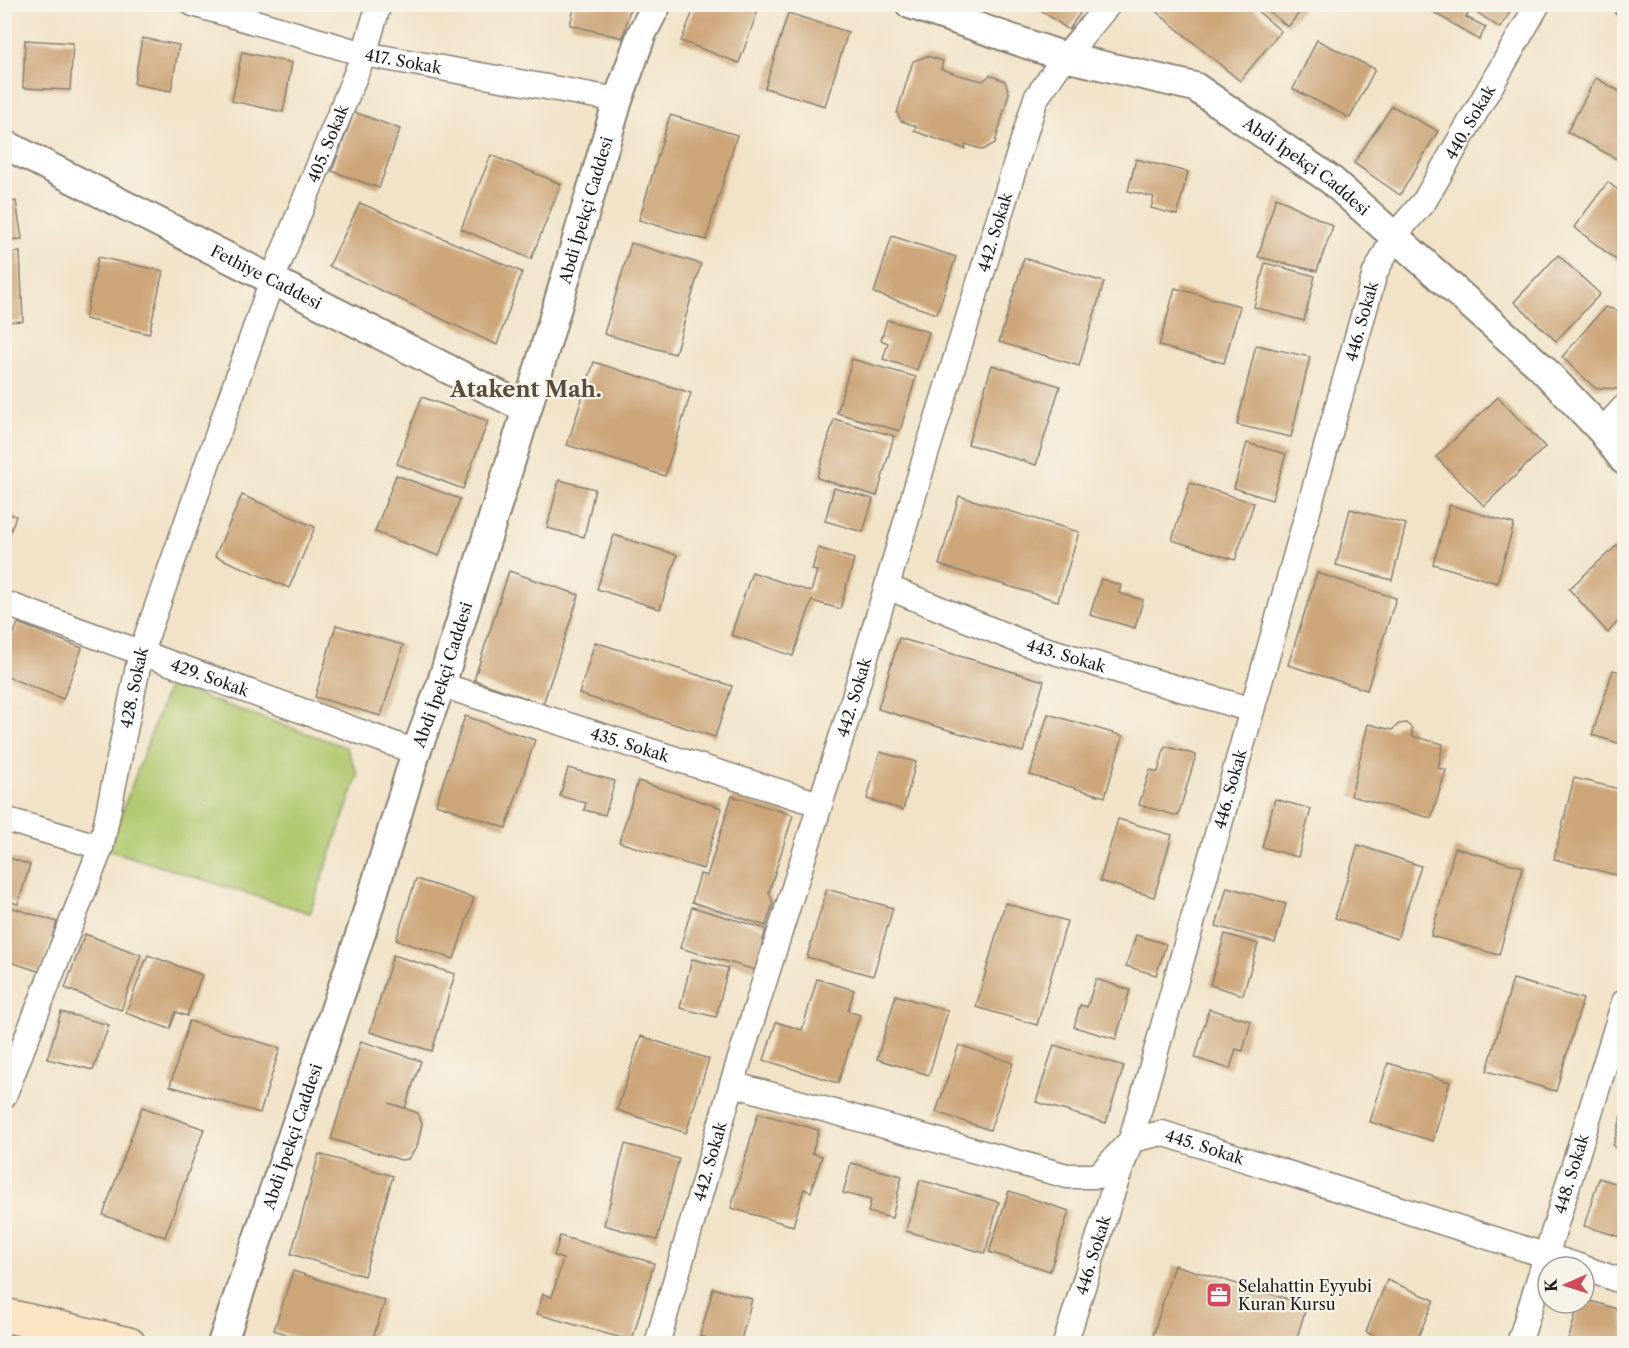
<svg xmlns="http://www.w3.org/2000/svg" width="1629" height="1348" font-family="'Libre Caslon Text',serif">
<style>
.green{fill:#b1c96f;stroke:#667246;stroke-width:1.5}
.building{fill:#cca578}
.lines{fill:none;stroke-linecap:round;stroke-linejoin:round}
.minor-casing{stroke:#878072;stroke-width:27}
.tertiary-casing{stroke:#878072;stroke-width:32}
.secondary-casing{stroke:#878072;stroke-width:36}
.minor{stroke:#fff;stroke-width:24}
.tertiary{stroke:#fff;stroke-width:28}
.secondary{stroke:#fce5c4;stroke-width:33}
.labels{text-anchor:middle;stroke-width:4.5;stroke-linejoin:round;paint-order:stroke}
.street-label{font-size:16px;fill:#1c1c1c;stroke:#f7f3e8}
.poi-label{font-size:16px;fill:#1c1c1c;stroke:#f7f3e8;text-anchor:start}
.district-label{font-size:22px;font-weight:bold;fill:#5a4c3c;stroke:#f7f3e8}
</style>
<rect width="100%" height="100%" fill="#f7f3e8"/>
<filter id="ink" filterUnits="userSpaceOnUse"><feTurbulence type="fractalNoise" baseFrequency=".0167" numOctaves="2"/><feDisplacementMap in="SourceGraphic" scale="12" xChannelSelector="R" yChannelSelector="G"/><feConvolveMatrix kernelMatrix="1 2 1 2 8 2 1 2 1" color-interpolation-filters="sRGB"/></filter>
<filter id="wash" filterUnits="userSpaceOnUse"><feTurbulence type="fractalNoise" baseFrequency=".008" numOctaves="4" result="noise"/><feDisplacementMap in="SourceGraphic" scale="24" xChannelSelector="R" yChannelSelector="G"/><feGaussianBlur stdDeviation="1.35" result="paint"/><feColorMatrix in="noise" values="0 0 0 0 0 0 0 0 0 0 0 0 0 0 0 0 0 1.4 0 .05"/><feComposite in="paint" operator="in"/></filter>
<g filter="url(#wash)">
<rect width="100%" height="100%" fill="#f2e3c8"/>
<!-- green -->
<polygon class="green" points="169,685 346,747 358,775 310,913 108,850"/>
<g id="blocks">
<!-- building -->
<g class="building">
<polygon points="575,4 631,4 623,38 570,25"/>
<polygon points="696,4 760,5 739,63 681,41"/>
<polygon points="1032,4 1086,4 1069,30"/>
<polygon points="1147,4 1249,4 1281,31 1240,81"/>
<polygon points="1260,4 1306,4 1288,27"/>
<polygon points="1420,4 1459,4 1469,13 1466,17 1486,27 1479,40"/>
<polygon points="1465,4 1515,4 1500,28"/>
<polygon points="1621,4 1624,4 1624,21 1615,13"/>
<polygon points="788,13 848,32 825,106 765,88"/>
<polygon points="142,38 179,45 171,91 134,84"/>
<polygon points="25,40 73,43 70,90 23,88"/>
<polygon points="1317,40 1375,69 1350,118 1293,89"/>
<polygon points="242,52 292,63 283,112 232,101"/>
<polygon points="927,56 943,61 941,69 959,75 983,81 990,75 1005,81 1009,93 995,143 983,150 966,144 965,149 914,131 916,126 901,121 897,113 913,61"/>
<polygon points="1596,78 1624,94 1624,163 1567,132"/>
<polygon points="1392,106 1438,131 1400,195 1354,163"/>
<polygon points="354,112 400,129 379,188 332,171"/>
<polygon points="670,115 737,135 706,240 639,220"/>
<polygon points="491,155 561,184 531,259 461,229"/>
<polygon points="1136,159 1188,172 1177,215 1151,208 1154,197 1128,191"/>
<polygon points="1608,182 1624,195 1624,266 1574,227"/>
<polygon points="1276,197 1333,226 1317,271 1258,257"/>
<polygon points="16,201 22,239 4,240 4,203"/>
<polygon points="360,203 522,272 497,345 329,266"/>
<polygon points="892,236 956,257 937,314 874,293"/>
<polygon points="631,243 701,264 675,354 604,334"/>
<polygon points="20,252 23,321 4,322 4,253"/>
<polygon points="1558,255 1600,294 1556,341 1514,302"/>
<polygon points="98,257 163,271 149,334 85,319"/>
<polygon points="1024,258 1104,282 1079,366 999,342"/>
<polygon points="1265,263 1315,276 1304,321 1254,307"/>
<polygon points="1175,288 1240,306 1224,363 1159,346"/>
<polygon points="1605,307 1624,312 1624,384 1621,389 1595,388 1562,357"/>
<polygon points="887,320 929,332 917,370 883,359 888,343 881,340"/>
<polygon points="1256,345 1310,357 1291,437 1237,425"/>
<polygon points="852,359 916,377 900,431 837,413"/>
<polygon points="594,362 691,393 665,476 567,445"/>
<polygon points="992,365 1060,386 1036,465 968,444"/>
<polygon points="422,397 488,421 463,489 397,464"/>
<polygon points="1498,397 1545,447 1484,506 1436,457"/>
<polygon points="834,419 894,436 877,496 817,478"/>
<polygon points="1247,443 1286,454 1272,500 1234,488"/>
<polygon points="396,475 460,499 439,556 375,532"/>
<polygon points="559,480 595,489 584,537 547,528"/>
<polygon points="1190,483 1254,503 1235,560 1172,540"/>
<polygon points="834,488 873,499 863,532 825,521"/>
<polygon points="242,495 315,527 289,588 215,556"/>
<polygon points="959,496 1079,532 1058,601 939,565"/>
<polygon points="1450,505 1514,524 1497,583 1433,564"/>
<polygon points="1350,509 1406,524 1392,580 1336,565"/>
<polygon points="4,512 16,516 5,547 4,547"/>
<polygon points="614,535 677,555 660,609 597,589"/>
<polygon points="1617,545 1624,553 1624,605 1621,609 1624,614 1608,633 1569,589"/>
<polygon points="818,548 854,559 840,609 812,601 793,656 731,635 752,572 811,592 817,571 812,570"/>
<polygon points="509,571 579,595 543,704 474,680"/>
<polygon points="1317,573 1396,598 1367,690 1288,665"/>
<polygon points="1101,579 1121,585 1119,593 1143,600 1135,628 1090,615"/>
<polygon points="18,623 82,648 63,699 5,676 5,656"/>
<polygon points="336,625 403,645 381,716 315,697"/>
<polygon points="899,638 1044,681 1023,752 878,709"/>
<polygon points="595,642 732,686 715,737 579,694"/>
<polygon points="1613,670 1624,673 1624,745 1592,735"/>
<polygon points="1048,714 1123,736 1105,797 1030,775"/>
<polygon points="465,716 535,740 506,828 436,804"/>
<polygon points="1406,723 1412,728 1412,736 1443,744 1438,768 1446,770 1431,818 1351,796 1368,724 1392,730 1399,724"/>
<polygon points="1165,746 1196,755 1178,816 1139,805 1150,770 1158,772"/>
<polygon points="880,752 916,762 903,810 867,799"/>
<polygon points="568,768 615,781 605,815 584,810 586,803 560,796"/>
<polygon points="1574,778 1624,790 1624,877 1554,859"/>
<polygon points="638,781 722,808 703,869 619,842"/>
<polygon points="732,796 793,815 769,892 773,903 766,926 692,902 700,874 707,876"/>
<polygon points="1275,799 1311,809 1298,857 1262,847"/>
<polygon points="1118,819 1172,835 1154,897 1100,881"/>
<polygon points="1358,845 1421,866 1397,939 1335,918"/>
<polygon points="1455,848 1523,867 1499,955 1431,936"/>
<polygon points="4,856 30,865 18,904 4,900"/>
<polygon points="416,879 474,898 454,959 396,940"/>
<polygon points="1227,887 1286,904 1275,943 1216,926"/>
<polygon points="827,889 893,908 873,976 807,957"/>
<polygon points="1005,903 1067,921 1037,1025 976,1007"/>
<polygon points="4,905 57,922 41,972 4,960"/>
<polygon points="692,907 766,929 755,970 680,948"/>
<polygon points="85,934 141,955 121,1010 65,988"/>
<polygon points="1225,934 1258,944 1243,995 1210,985"/>
<polygon points="1136,935 1166,944 1156,975 1126,966"/>
<polygon points="148,955 202,975 187,1016 176,1012 170,1029 126,1013"/>
<polygon points="393,955 455,974 432,1051 370,1032"/>
<polygon points="692,959 728,968 716,1017 680,1008"/>
<polygon points="817,979 854,990 848,1011 860,1015 838,1083 764,1060 776,1022 802,1030"/>
<polygon points="1096,979 1130,990 1116,1039 1074,1027 1080,1005 1087,1007"/>
<polygon points="1513,979 1583,999 1556,1091 1487,1071"/>
<polygon points="896,995 948,1011 929,1075 877,1059"/>
<polygon points="1209,1009 1251,1021 1243,1051 1236,1049 1230,1069 1195,1058"/>
<polygon points="61,1012 109,1025 93,1070 47,1059"/>
<polygon points="189,1021 280,1048 260,1113 170,1086"/>
<polygon points="641,1036 709,1059 686,1133 617,1110"/>
<polygon points="361,1041 421,1061 405,1108 389,1103 418,1113 422,1124 417,1147 408,1159 401,1160 331,1139"/>
<polygon points="959,1045 1013,1063 990,1130 936,1112"/>
<polygon points="1054,1045 1124,1066 1106,1123 1036,1102"/>
<polygon points="1388,1063 1450,1082 1433,1141 1370,1122"/>
<polygon points="142,1107 204,1129 165,1237 103,1215"/>
<polygon points="1624,1108 1624,1150 1613,1146"/>
<polygon points="758,1113 819,1130 812,1153 822,1156 811,1192 804,1189 793,1226 731,1208"/>
<polygon points="625,1144 679,1159 657,1240 604,1225"/>
<polygon points="319,1154 393,1176 364,1276 291,1254"/>
<polygon points="851,1163 902,1176 892,1218 868,1212 871,1200 843,1193"/>
<polygon points="1599,1178 1624,1186 1624,1238 1584,1226"/>
<polygon points="920,1180 999,1202 985,1253 906,1231"/>
<polygon points="1009,1191 1069,1211 1050,1271 989,1252"/>
<polygon points="560,1236 654,1263 632,1341 537,1314 543,1294 552,1297 563,1259 554,1256"/>
<polygon points="1174,1265 1307,1305 1295,1344 1178,1344 1153,1336"/>
<polygon points="293,1271 385,1301 371,1344 316,1344 274,1330"/>
<polygon points="1387,1280 1434,1300 1415,1344 1394,1344 1366,1332"/>
<polygon points="713,1288 752,1299 740,1344 729,1344 700,1336"/>
<polygon points="1584,1299 1624,1311 1624,1344 1567,1344 1579,1303 1584,1303"/>
</g>
</g>
</g>
<g filter="url(#ink)">
<use href="#blocks" fill-opacity="0" stroke="#878072" stroke-width="1.5"/>
<g class="lines">
<!-- minor casing -->
<g class="minor-casing">
<g id="minor">
<path id="s1" d="M 193,4 L 364,54 L 618,100"/>
<polyline points="1602,431 1624,407"/>
<path id="s2" d="M 887,587 L 1024,643 L 1252,710"/>
<path id="s3" d="M 4,603 L 416,752"/>
<path id="s4" d="M 441,685 L 819,804"/>
<polyline points="4,819 101,847"/>
<path id="s5" d="M 732,1084 L 1067,1176 L 1098,1176 L 1131,1140 L 1162,1133 L 1582,1267"/>
<path id="s6" d="M 4,1096 L 101,847 L 141,652 L 272,280 L 364,54 L 379,4"/>
<polyline points="1584,1268 1624,1282"/>
<path id="s7" d="M 657,1344 L 732,1084 L 854,697 L 924,461 L 1036,98 L 1065,57 L 1109,4"/>
<path id="s8" d="M 1065,1344 L 1113,1191 L 1131,1140 L 1375,273 L 1395,235 L 1425,200 L 1538,4"/>
<path id="s9" d="M 1519,1344 L 1624,1002"/>
</g>
</g>
<!-- tertiary casing -->
<g class="tertiary-casing">
<g id="tertiary">
<path id="s10" d="M 910,4 L 1065,57 L 1195,87 L 1331,180 L 1541,367 L 1602,431 L 1624,460"/>
<path id="s11" d="M 4,144 L 527,409"/>
<path id="s12" d="M 222,1344 L 362,930 L 416,752 L 441,685 L 527,409 L 618,100 L 642,33 L 657,4"/>
</g>
</g>
<!-- secondary casing -->
<g class="secondary-casing">
<polyline id="secondary" points="4,1315 129,1344"/>
</g>
<!-- minor -->
<use href="#minor" class="minor"/>
<!-- tertiary -->
<use href="#tertiary" class="tertiary"/>
<!-- secondary -->
<use href="#secondary" class="secondary"/>
</g>
</g>
<!-- icons -->
<defs>
<g id="office-square" transform="scale(1.35)"><rect x="-9" y="-9" width="18" height="18" rx="4" fill="#d1495b" stroke="#f7f3e8"/><path d="M-6-3h4V-5.5h4V-3h4V5H-6ZM-1-4.5V-3h2v-1.5ZM-6 0V1H6V0Z" fill="#fff"/></g>
</defs>
<g fill-rule="evenodd">
<use href="#office-square" x="1219" y="1295"/>
</g>
<g class="labels">
<!-- street labels -->
<g class="street-label">
<text dy="6" stroke="none"><textPath href="#s1" startOffset="218">417. Sokak</textPath></text>
<text dy="6" stroke="none"><textPath href="#s8" startOffset="1294">440. Sokak</textPath></text>
<text dy="6" stroke="none"><textPath href="#s6" startOffset="1008">405. Sokak</textPath></text>
<text dy="6" stroke="none"><textPath href="#s10" startOffset="434">Abdi İpekçi Caddesi</textPath></text>
<text dy="6" stroke="none"><textPath href="#s12" startOffset="1191">Abdi İpekçi Caddesi</textPath></text>
<text dy="6" stroke="none"><textPath href="#s7" startOffset="1162">442. Sokak</textPath></text>
<text dy="6" stroke="none"><textPath href="#s11" startOffset="294">Fethiye Caddesi</textPath></text>
<text dy="6" stroke="none"><textPath href="#s8" startOffset="1065">446. Sokak</textPath></text>
<text dy="6" stroke="none"><textPath href="#s2" startOffset="192">443. Sokak</textPath></text>
<text dy="6" stroke="none"><textPath href="#s12" startOffset="705">Abdi İpekçi Caddesi</textPath></text>
<text dy="6" stroke="none"><textPath href="#s3" startOffset="219">429. Sokak</textPath></text>
<text dy="6" stroke="none"><textPath href="#s6" startOffset="430">428. Sokak</textPath></text>
<text dy="6" stroke="none"><textPath href="#s7" startOffset="676">442. Sokak</textPath></text>
<text dy="6" stroke="none"><textPath href="#s4" startOffset="198">435. Sokak</textPath></text>
<text dy="6" stroke="none"><textPath href="#s8" startOffset="579">446. Sokak</textPath></text>
<text dy="6" stroke="none"><textPath href="#s12" startOffset="219">Abdi İpekçi Caddesi</textPath></text>
<text dy="6" stroke="none"><textPath href="#s5" startOffset="504">445. Sokak</textPath></text>
<text dy="6" stroke="none"><textPath href="#s7" startOffset="190">442. Sokak</textPath></text>
<text dy="6" stroke="none"><textPath href="#s9" startOffset="178">448. Sokak</textPath></text>
<text dy="6" stroke="none"><textPath href="#s8" startOffset="93">446. Sokak</textPath></text>
</g>
<!-- poi labels -->
<g class="poi-label">
<text x="1238" y="1292">Selahattin Eyyubi<tspan x="1238" dy="18">Kuran Kursu</tspan></text>
</g>
<!-- district labels -->
<g class="district-label">
<text x="526" y="397">Atakent Mah.</text>
</g>
</g>
<!-- margin -->
<rect width="1629" height="1348" fill="none" stroke="#f7f3e8" stroke-width="24"/>
<!-- north arrow -->
<g transform="translate(1566 1285) rotate(267)"><circle r="28" fill="#f7f3e8" stroke="#9f9d96" stroke-width="1.5"/>
<path d="M0-4.5L10 22L0 15L-10 22Z" fill="#d1495b"/>
<text y="-9" font-size="16" font-weight="bold" text-anchor="middle" fill="#1c1c1c">K</text>
</g>
</svg>
